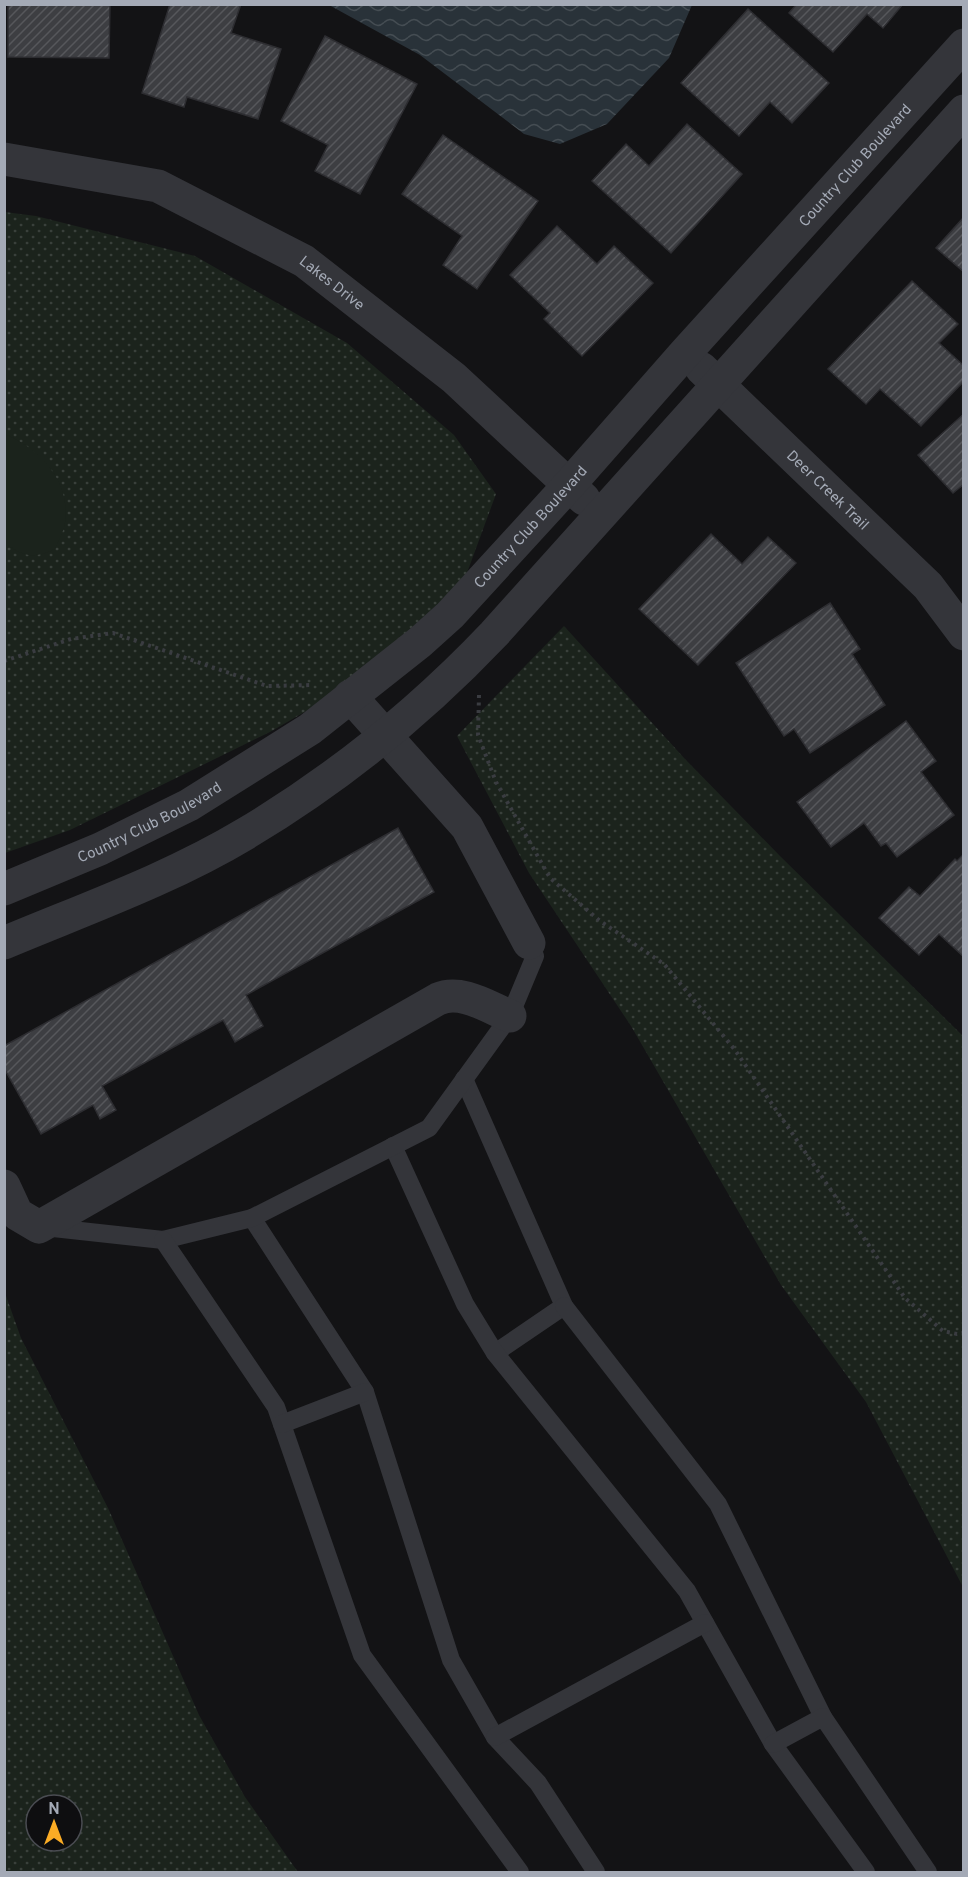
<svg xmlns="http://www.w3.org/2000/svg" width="968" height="1877" font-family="Overpass,sans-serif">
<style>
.grass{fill:url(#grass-dots);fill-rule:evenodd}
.pitch{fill:#1b231c}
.water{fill:url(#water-waves)}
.building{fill:url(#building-hatch);stroke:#2d2d31;stroke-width:1.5}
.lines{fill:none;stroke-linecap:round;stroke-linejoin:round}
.path{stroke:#3a3c41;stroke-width:4;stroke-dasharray:3 4.5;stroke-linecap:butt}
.service{stroke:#34353a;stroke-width:18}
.minor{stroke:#34353a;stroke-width:33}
.labels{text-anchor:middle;stroke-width:4.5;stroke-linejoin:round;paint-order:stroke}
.street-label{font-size:15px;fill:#a4aab6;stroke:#0e0e10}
</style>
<defs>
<pattern id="grass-dots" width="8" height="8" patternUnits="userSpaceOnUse" patternTransform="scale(1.5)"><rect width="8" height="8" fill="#1b231c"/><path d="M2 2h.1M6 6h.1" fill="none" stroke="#39403b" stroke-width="1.8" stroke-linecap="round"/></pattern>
<pattern id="water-waves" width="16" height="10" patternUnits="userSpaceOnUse" patternTransform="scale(1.5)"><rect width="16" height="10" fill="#293239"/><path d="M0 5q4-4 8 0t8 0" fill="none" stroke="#454d53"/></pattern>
<pattern id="building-hatch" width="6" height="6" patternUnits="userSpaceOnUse" patternTransform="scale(1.5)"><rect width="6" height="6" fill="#3d3e42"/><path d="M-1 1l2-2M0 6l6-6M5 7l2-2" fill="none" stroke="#56575b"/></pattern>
</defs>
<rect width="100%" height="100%" fill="#131315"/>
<!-- grass -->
<g class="grass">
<polygon points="5,212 36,216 195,256 347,343 454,435 496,494 464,581 379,669 270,732 70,830 5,853"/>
<polygon points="564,626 685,759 780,856 963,1036 963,1587 866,1402 781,1285 631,1026 529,873 457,736"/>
<path d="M 5,1293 L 21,1338 L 108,1508 L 199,1715 L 245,1797 L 298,1872 L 5,1872 ZM 36,1805 L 72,1805 L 72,1841 L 36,1841 Z"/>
</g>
<!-- pitch -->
<path class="pitch" d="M 5,434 C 40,449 71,481 65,523 C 64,531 58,541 55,549 C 35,559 23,557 5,543 Z"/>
<!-- water -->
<polygon class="water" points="329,5 692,5 669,58 607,124 560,144 524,134 420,55"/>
<!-- building -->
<g class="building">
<polygon points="8,4 110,4 109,58 8,57"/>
<polygon points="170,4 241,4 231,33 281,49 258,119 187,97 184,107 142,93"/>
<polygon points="797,4 903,4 883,28 867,14 833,52 789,13"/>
<polygon points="748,9 829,83 792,123 770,102 739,136 681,83"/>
<polygon points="325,36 417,84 360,194 315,171 328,145 281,121"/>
<polygon points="687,124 742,174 671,253 592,181 626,144 649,166"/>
<polygon points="443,135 538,201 477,289 443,265 462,236 402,194"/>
<polygon points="964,217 964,272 936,248"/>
<polygon points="557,226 597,264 614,246 653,283 582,356 544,319 550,313 510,275"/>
<polygon points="912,281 958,324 939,343 964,366 964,381 921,426 880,389 866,404 828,369"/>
<polygon points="964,414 964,484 953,493 918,455"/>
<polygon points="711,534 742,564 768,537 796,563 698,665 639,609"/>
<polygon points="830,603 860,649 852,654 885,705 810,753 794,729 784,736 736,663"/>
<polygon points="906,721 936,761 921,772 954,815 897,857 886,843 881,846 864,823 831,847 797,802"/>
<polygon points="398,828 434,892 246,995 263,1026 235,1042 223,1020 102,1086 116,1110 100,1119 93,1105 41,1134 4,1068 4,1046"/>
<polygon points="964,854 964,957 939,934 919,955 879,918 909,887 920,896 955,859 957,861"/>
</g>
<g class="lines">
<!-- path -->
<g class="path">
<polyline points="4,661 71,639 113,633 267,686 312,685"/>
<polyline points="479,695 478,735 496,782 550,878 600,921 664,964 735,1050 905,1298 943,1331 957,1334 964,1333"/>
</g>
<!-- service -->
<g class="service">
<polyline points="464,1079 564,1306 495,1353"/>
<polyline points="393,1146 465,1304 495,1353 687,1591 773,1744 866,1872"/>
<polyline points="252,1218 365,1392 451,1660 495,1737 538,1783 596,1872"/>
<polyline points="44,1227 163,1240 252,1218 429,1128 510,1016 535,956 529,943"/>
<polyline points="163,1240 276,1407 362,1655 520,1872"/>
<polyline points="564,1306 718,1504 823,1717"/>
<polyline points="282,1424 365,1392"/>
<polyline points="495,1737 705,1623"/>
<polyline points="773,1744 823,1717 928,1872"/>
</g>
<!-- minor -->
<g class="minor">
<path id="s1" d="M 4,159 L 158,186 L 304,261 L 454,378 L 584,499"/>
<path id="s2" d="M 701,368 L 928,586 L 964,634"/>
<polyline points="350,696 467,827 529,943"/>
<path id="s3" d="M 4,889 L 100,849 L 189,805 L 310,729 L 420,642 L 450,615 L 569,485 L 685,353 L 964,45"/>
<path d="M 4,943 C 85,909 170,879 245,834 C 337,779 420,712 494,634 L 964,111"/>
<path d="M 4,1186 L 17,1214 L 39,1227 L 438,999 C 461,989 488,1007 510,1016"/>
</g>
</g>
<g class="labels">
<!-- street labels -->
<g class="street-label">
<text dy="5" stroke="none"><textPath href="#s3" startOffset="1132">Country Club Boulevard</textPath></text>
<text dy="5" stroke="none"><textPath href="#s1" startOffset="356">Lakes Drive</textPath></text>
<text dy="5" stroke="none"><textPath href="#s2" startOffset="176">Deer Creek Trail</textPath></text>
<text dy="5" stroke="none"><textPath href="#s3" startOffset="646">Country Club Boulevard</textPath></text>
<text dy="5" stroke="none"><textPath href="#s3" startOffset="160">Country Club Boulevard</textPath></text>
</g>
</g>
<!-- border -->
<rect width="968" height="1877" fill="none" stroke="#a4aab6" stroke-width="12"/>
<!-- north arrow -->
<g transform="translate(54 1823)"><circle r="28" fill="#0e0e10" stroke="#4a4c52" stroke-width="1.5"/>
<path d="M0-4.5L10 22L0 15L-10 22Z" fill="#fbac25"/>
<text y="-9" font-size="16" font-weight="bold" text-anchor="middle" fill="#a4aab6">N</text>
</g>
</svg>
